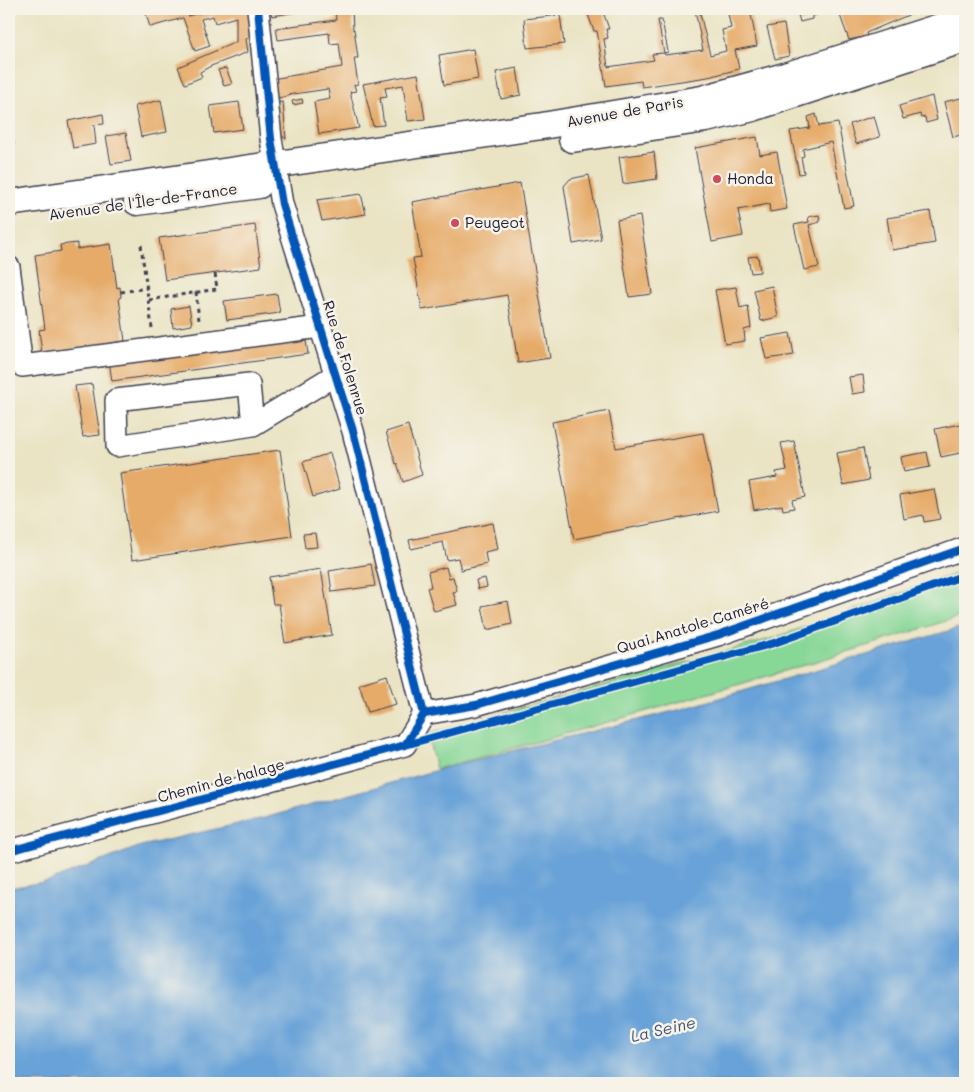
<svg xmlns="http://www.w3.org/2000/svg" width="974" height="1092" font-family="Mali,sans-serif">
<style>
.green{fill:#87d797;stroke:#547c69}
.water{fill:#68a2d8;stroke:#45628a}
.building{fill:#e6ab69}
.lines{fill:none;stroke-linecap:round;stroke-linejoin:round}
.minor-casing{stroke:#403f50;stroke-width:24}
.major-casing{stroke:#403f50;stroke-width:29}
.path{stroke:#403f50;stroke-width:3;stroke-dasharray:4 4;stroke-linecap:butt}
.minor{stroke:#fff;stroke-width:21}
.major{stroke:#fff;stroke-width:26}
.cycleway-casing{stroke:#f7f3e8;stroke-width:11}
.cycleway{stroke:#0057b8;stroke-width:8}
.poi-dot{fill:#d1495b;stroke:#f7f3e8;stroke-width:2}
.labels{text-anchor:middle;stroke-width:5;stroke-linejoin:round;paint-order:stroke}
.street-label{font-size:15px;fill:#22223b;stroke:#f7f3e8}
.poi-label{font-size:15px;fill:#22223b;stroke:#f7f3e8;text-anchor:start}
.water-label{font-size:16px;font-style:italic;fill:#3e557a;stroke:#f7f3e8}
</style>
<rect width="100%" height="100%" fill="#f7f3e8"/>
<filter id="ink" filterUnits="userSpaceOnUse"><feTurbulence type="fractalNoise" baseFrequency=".02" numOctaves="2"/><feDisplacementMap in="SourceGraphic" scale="10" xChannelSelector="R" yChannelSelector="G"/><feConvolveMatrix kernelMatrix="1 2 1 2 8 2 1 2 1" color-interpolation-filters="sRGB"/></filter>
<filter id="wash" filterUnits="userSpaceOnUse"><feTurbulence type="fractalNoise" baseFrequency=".0096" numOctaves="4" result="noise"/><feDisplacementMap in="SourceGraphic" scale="20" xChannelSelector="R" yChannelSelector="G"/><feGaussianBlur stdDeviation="1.12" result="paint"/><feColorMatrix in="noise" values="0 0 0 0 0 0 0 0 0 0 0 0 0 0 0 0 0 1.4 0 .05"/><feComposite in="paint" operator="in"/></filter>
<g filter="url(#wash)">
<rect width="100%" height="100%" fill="#eae4c5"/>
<!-- green -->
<path class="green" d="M 965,570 L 965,615 C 790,671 614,722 436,769 L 427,734 L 774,638 Z"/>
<!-- water -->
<polygon class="water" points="965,626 965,1083 9,1083 9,888 49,881 141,846 264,818 459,764 682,709"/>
<g id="blocks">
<!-- building -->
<g class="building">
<polygon points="151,9 185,9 188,16 214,9 251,9 250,37 246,39 248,52 211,66 200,72 202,77 185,84 178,67 236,42 236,17 215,23 213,16 201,19 210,46 195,51 183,18 150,27 145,11"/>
<polygon points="270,9 296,9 297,12 272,16"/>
<polygon points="335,9 352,9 353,30 354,29 358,58 354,58 358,84 354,85 356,91 350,92 359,128 319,134 314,102 330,99 328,89 287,95 287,96 274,99 272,79 342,67 339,43 330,44 329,33 278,40 276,28 336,20"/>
<polygon points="586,9 602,9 609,29 606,29 608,38 604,39 608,67 654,60 652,54 664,53 665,55 703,50 695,10 699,9 710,55 726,51 722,30 731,28 727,9 750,9 757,46 735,50 739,69 708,77 642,87 641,81 606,86 597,31 594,31"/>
<polygon points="781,9 857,9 858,12 866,9 911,9 913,13 866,33 867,36 849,40 838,10 812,16 812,19 800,22 797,11 782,14"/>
<polygon points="560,15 564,44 527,48 524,19"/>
<polygon points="658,20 662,20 668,52 664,53"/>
<polygon points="784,24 789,56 775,59 767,27"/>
<polygon points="473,49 478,79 444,85 439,55"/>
<polygon points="226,68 232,84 224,86 218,70"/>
<polygon points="517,68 521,95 501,99 496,72"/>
<polygon points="418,74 425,119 408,121 403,85 385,88 387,97 380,98 384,125 373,126 363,84"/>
<polygon points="932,96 937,120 926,123 925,117 921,118 920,114 903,119 899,106"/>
<polygon points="965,97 965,134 953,137 944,102"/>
<polygon points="302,99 303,103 293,105 292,101"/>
<polygon points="161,100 167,132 141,137 135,106"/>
<polygon points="239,102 243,129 214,133 210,106"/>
<polygon points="283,102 286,139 281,135 275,103"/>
<polygon points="103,114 104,124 94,125 96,144 73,148 68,121"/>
<polygon points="816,114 819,126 838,123 854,206 844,208 831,142 803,149 804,156 801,157 804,173 799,174 790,131 810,128 808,117"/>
<polygon points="874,116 880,137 856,144 850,124"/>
<polygon points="9,122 11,122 14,145 9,146"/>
<polygon points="126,133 131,161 111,164 106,136"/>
<polygon points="757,137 760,155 777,152 787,209 770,212 769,204 738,210 743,236 712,242 695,148"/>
<polygon points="654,152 657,179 623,184 619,157"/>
<polygon points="589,175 601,239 573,244 564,186 570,179"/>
<polygon points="520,183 550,358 518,363 507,295 422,310 413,258 421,257 412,202"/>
<polygon points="361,194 366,214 322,221 317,200"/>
<polygon points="930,211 935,243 892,250 887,218"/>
<polygon points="819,215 820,222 809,225 819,267 804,270 794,225 809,222 808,217"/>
<polygon points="640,216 652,294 629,297 617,220"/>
<polygon points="255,225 261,267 165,280 159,238"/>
<polygon points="77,243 77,249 111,244 117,288 120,287 121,297 119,298 125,341 42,353 39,330 45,329 35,255 61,251 60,245"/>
<polygon points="758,256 760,272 751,273 748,257"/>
<polygon points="772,286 778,317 761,321 754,290"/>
<polygon points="736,287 740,308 748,306 751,328 744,330 745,341 725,344 715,290"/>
<polygon points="277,294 280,313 227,320 224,301"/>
<polygon points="189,306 192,325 173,328 171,309"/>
<polygon points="960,330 965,330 965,362 964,362"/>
<polygon points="790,333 794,355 766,359 761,338"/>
<polygon points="293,335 294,343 306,341 308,354 112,381 109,361"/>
<polygon points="863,375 865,392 852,394 849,377"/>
<polygon points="92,384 100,435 83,437 75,386"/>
<polygon points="609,411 616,448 703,433 718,511 574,539 552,422"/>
<polygon points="965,423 965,452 941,457 935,429"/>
<polygon points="408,425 422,475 403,482 397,463 396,464 386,432"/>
<polygon points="794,441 805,497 792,500 794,508 783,510 782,505 754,510 749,482 777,477 776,472 787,470 781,443"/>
<polygon points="863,448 869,480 843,485 837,453"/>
<polygon points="280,450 292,536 132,560 120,473"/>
<polygon points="927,452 930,467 904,472 901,457"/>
<polygon points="330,453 340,489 313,497 303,462"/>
<polygon points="934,489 940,519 924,522 923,515 904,519 900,495"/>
<polygon points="493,523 498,549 485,552 487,564 461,570 458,558 447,560 443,542 411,549 409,540"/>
<polygon points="315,533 317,547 305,548 303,534"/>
<polygon points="371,564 375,586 332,592 329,571"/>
<polygon points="446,567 449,578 453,577 457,591 453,592 457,605 434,611 427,588 431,587 428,572"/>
<polygon points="321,569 332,635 285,643 279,604 273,604 269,577"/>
<polygon points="485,578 487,587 478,589 476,580"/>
<polygon points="508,601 512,624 487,630 482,606"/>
<polygon points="387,675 396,704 368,712 359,684"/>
</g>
</g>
</g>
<g filter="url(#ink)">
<use href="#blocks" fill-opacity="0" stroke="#403f50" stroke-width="1"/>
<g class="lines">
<!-- minor casing -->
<g class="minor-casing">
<g id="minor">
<polyline points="258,9 271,139 282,204 353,431 424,714"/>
<polyline points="9,267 22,366 320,327"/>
<polyline points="253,425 249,384 116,400 117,446 253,425 335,375"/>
<polyline points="424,714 476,705 718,635 965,548"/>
<polyline points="9,851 405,745 424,714"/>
</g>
</g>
<!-- major casing -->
<g class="major-casing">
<g id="major">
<polyline points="572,139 706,119 753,108 965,39"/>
<polyline points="137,202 259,185"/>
<polyline points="9,203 542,126 702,99 785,76 965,19"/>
</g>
</g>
<!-- path -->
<g class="path">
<polyline points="141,245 152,328"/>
<polyline points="121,292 147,288"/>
<polyline points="196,292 199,321"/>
<polyline points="149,300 217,289 215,273"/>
</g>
<!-- minor -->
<use href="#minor" class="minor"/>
<!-- major -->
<use href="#major" class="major"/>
<!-- cycleway casing -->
<g class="cycleway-casing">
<g id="cycleway">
<polyline points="258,9 271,139 282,204 353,431 424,714"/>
<polyline points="424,714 476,705 718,635 965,548"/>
<polyline points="405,745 774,643 965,575"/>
<polyline points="9,851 405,745 424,714"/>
</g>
</g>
<!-- cycleway -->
<use href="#cycleway" class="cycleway"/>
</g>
</g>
<!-- markers -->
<g class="poi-dot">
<circle cx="717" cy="179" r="5"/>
<circle cx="455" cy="223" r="5"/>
</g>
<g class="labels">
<!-- street labels -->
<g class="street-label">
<text transform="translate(625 112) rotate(-10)" y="5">Avenue de Paris</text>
<text transform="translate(143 202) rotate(-8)" y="5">Avenue de l'Île-de-France</text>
<text transform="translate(345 358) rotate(73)" y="5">Rue de Folenrue</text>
<text transform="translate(693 626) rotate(-17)" y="5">Quai Anatole Caméré</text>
<text transform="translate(221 781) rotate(-15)" y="5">Chemin de halage</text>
</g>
<!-- poi labels -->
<g class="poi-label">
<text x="727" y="184">Honda</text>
<text x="465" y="228">Peugeot</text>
</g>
<!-- water labels -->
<g class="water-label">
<text transform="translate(663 1029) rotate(-13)" y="6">La Seine</text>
</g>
</g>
<!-- margin -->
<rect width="974" height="1092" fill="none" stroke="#f7f3e8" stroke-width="30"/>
</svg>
